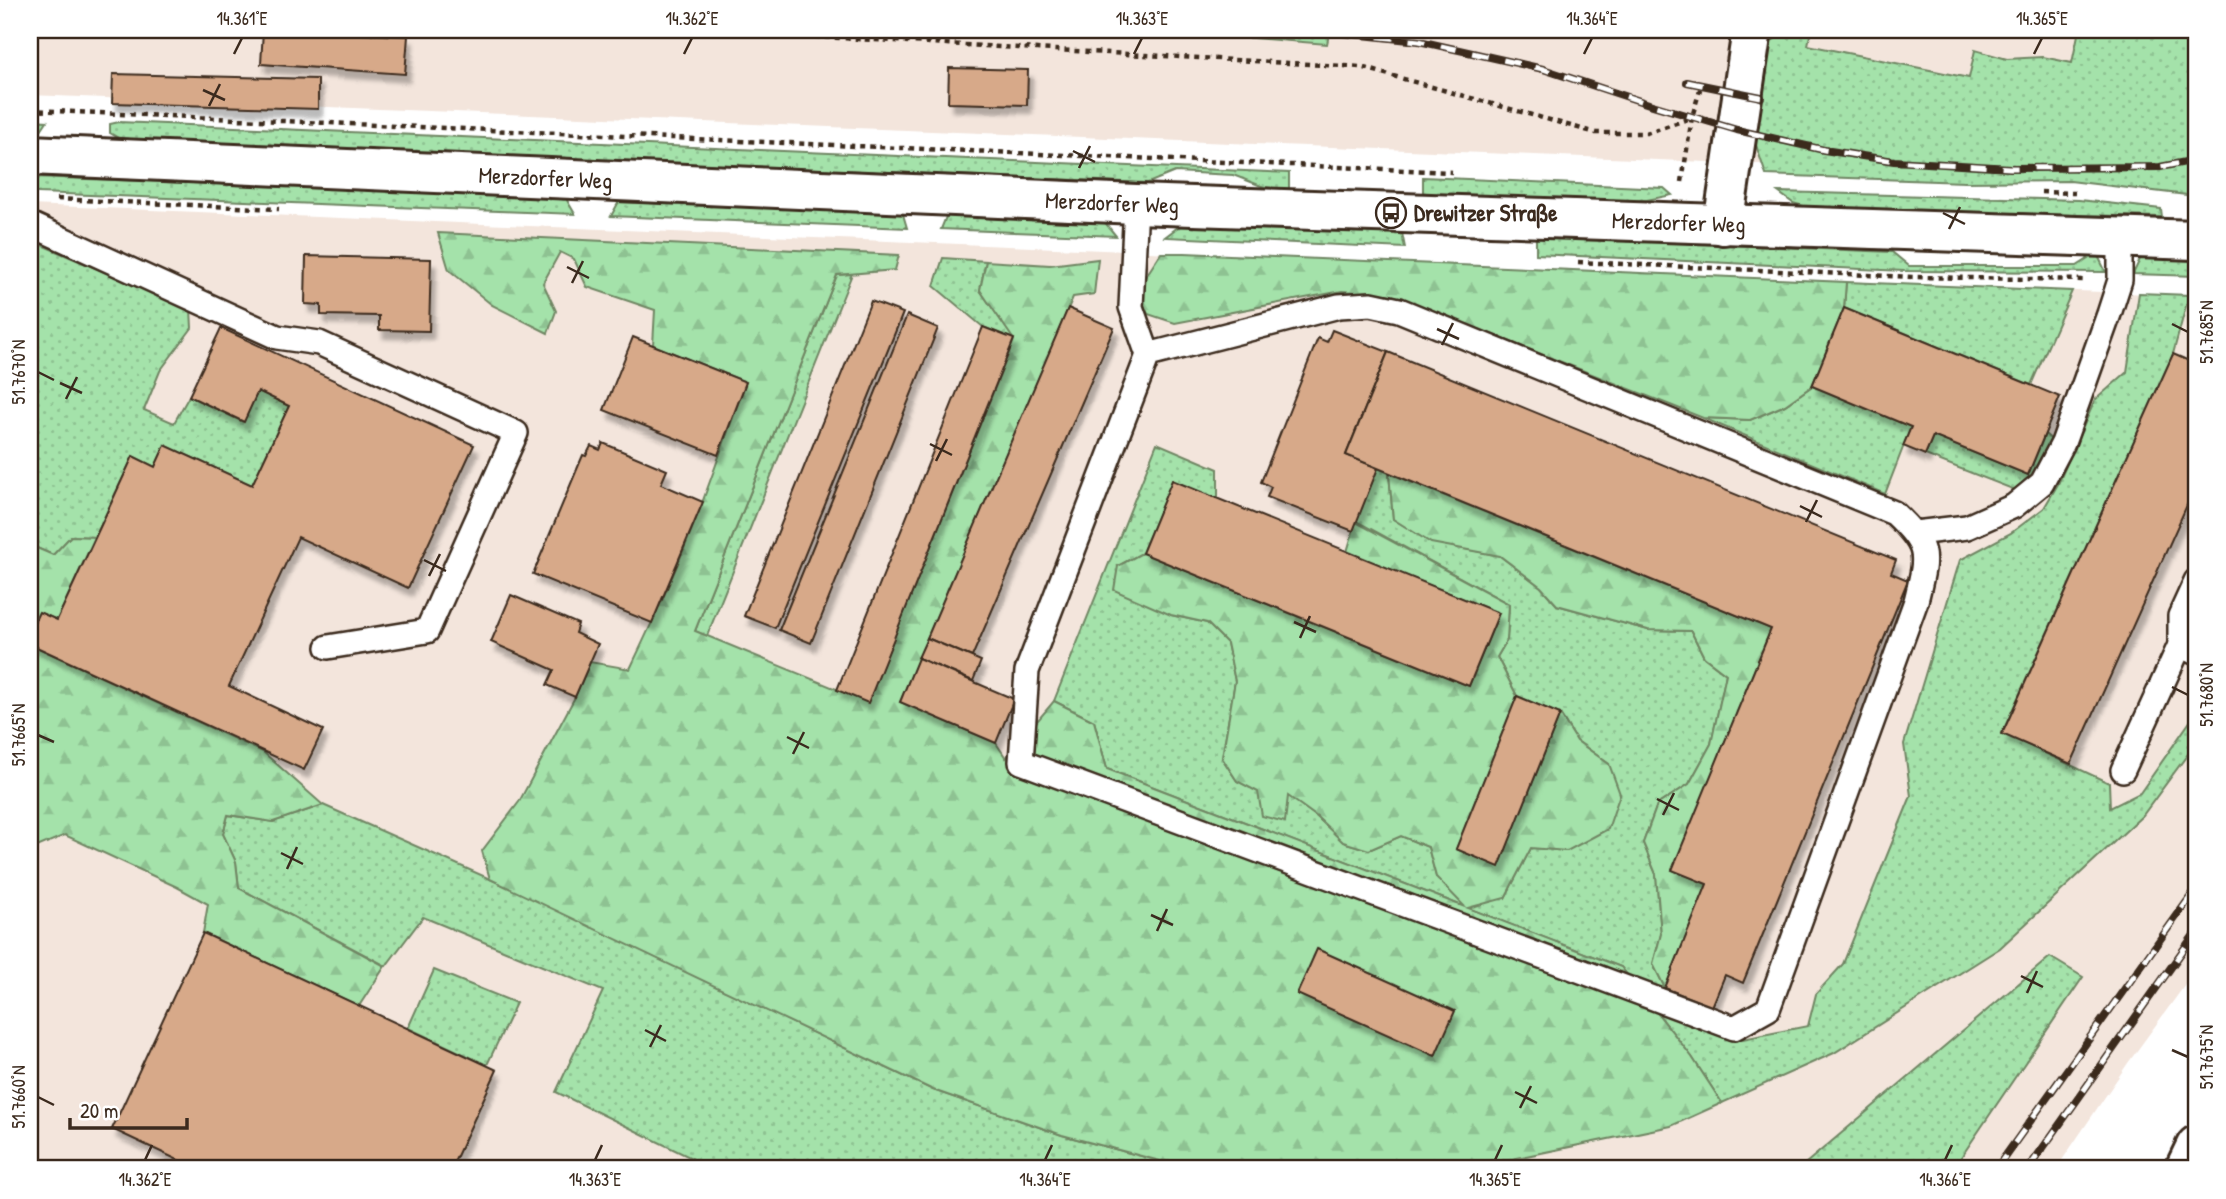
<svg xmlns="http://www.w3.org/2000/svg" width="2226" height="1199" font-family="'Patrick Hand',sans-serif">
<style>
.built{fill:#f3e5dc}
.grass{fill:url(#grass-dots);stroke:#708664;stroke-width:2}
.forest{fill:url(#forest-firs);stroke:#708664;stroke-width:2}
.building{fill:#d7a989;stroke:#3b2a1e;stroke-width:2;filter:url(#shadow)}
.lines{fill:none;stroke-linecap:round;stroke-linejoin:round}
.lane-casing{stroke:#3b2a1e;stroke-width:28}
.street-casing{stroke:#3b2a1e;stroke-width:44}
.secondary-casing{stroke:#3b2a1e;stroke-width:44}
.path{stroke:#3b2a1e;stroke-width:4.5;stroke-dasharray:5 5;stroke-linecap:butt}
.lane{stroke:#fff;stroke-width:23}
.street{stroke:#fff;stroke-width:38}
.secondary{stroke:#fff;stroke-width:38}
.rail-casing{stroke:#3b2a1e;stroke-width:8}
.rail{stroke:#fff;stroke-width:5;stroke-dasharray:16;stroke-linecap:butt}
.ticks{fill:none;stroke:#3b2a1e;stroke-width:2.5}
.labels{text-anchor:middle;stroke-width:5;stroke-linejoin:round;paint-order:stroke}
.street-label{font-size:23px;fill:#3b2a1e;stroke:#fff}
.poi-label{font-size:23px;font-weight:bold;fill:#3b2a1e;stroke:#fff;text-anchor:start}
.neatline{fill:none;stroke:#3b2a1e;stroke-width:2.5}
.ticks-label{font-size:18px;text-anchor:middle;fill:#3b2a1e}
</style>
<defs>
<pattern id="grass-dots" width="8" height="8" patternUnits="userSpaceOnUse" patternTransform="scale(1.75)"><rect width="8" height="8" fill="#a4e2aa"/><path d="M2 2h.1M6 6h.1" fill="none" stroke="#8ec292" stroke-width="1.8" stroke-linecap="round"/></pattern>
<pattern id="forest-firs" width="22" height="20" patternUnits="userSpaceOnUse" patternTransform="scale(1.75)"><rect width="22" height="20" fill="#a4e2aa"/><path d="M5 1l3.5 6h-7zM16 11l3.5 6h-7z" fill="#8ec292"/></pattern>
<filter id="shadow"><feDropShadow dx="4.5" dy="8" stdDeviation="2" flood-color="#0004"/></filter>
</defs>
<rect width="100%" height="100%" fill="#fff"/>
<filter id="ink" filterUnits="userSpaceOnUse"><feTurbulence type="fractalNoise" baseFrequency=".0143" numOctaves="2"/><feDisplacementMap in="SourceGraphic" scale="14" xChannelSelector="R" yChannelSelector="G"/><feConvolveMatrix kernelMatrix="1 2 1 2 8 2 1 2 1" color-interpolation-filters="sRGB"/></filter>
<g filter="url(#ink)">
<!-- built -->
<g class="built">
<polygon points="30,30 2196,30 2196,187 1782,165 30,95"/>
<polygon points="30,205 2196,296 2196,970 2128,1063 2056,1169 30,1169"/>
</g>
<!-- grass -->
<g class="grass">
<polygon points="1193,30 1330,30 1327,44 1193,33"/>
<polygon points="1784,30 1811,30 1808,45 1969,78 1975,50 2007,59 2043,57 2072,63 2079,30 2196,30 2196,196 2070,181 1965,182 1766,175 1756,145 1756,126 1767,46"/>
<polygon points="30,120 47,121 37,136 30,136"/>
<polygon points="119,122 1289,173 1289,190 1264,187 1233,175 1175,172 1148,183 122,140 110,133 110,124"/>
<polygon points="35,177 565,197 575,214 38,193 30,191 30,184"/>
<polygon points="1423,177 1664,188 1672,195 1647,200 1611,203 1423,194"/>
<polygon points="1778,192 2079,200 2161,209 2162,217 1814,209 1793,203"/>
<polygon points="621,198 902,211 907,228 611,216"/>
<polygon points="948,212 1103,220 1116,236 941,229"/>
<polygon points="1182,224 1402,233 1405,248 1165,237"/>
<polygon points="1536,237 1892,252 1909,266 2077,266 2088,259 2084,254 2098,256 2106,272 1904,271 1536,254"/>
<polygon points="30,240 191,309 192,328 160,371 144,410 174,423 189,396 243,422 258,391 289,406 252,485 165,445 155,467 133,456 95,537 71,536 53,555 32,546 30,520"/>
<polygon points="2141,257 2196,261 2196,276 2133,274"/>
<polygon points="943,258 986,261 980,290 1014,339 983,327 934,286"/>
<polygon points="852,274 707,636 695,631 837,275"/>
<polygon points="1846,282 2072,291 2031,385 1844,308"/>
<polygon points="2139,293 2189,295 2173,354 2002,733 2109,783 2110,808 2140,793 2196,713 2196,743 2143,815 2000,948 1834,1053 1722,1103 1692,1057 1621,967 1107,769 1094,721 1054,701 1157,443 1218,469 1218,499 1172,481 1142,553 1118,566 1171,615 1207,623 1227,643 1235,681 1222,758 1237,781 1258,791 1288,795 1317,817 1344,842 1369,850 1401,836 1428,847 1436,877 1505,898 1531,848 1567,851 1609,764 1577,741 1560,714 1517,696 1497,657 1507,640 1509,604 1356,521 1378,468 1389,473 1393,519 1431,542 1500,556 1541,587 1557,605 1648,630 1691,631 1704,657 1726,674 1711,744 1689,784 1657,805 1643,843 1656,874 1661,934 1653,964 1665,988 1743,1039 1808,1026 1816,994 1843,964 1911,796 1904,744 1960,560 2011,533 2044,508 2058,484 2095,400 2127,372"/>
<polygon points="1812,386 1911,427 1885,494 1703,418 1750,420 1785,405"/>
<polygon points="2045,434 2054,442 2033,484 2015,490 1925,455 1933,436 2028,475"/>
<polygon points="323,805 524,894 933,1090 1062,1135 1160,1161 1305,1169 1438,1164 1438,1169 714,1169 556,1092 603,991 423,917 386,966 239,888 236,862 223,834 228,815 273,822"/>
<polygon points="2050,957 2083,977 1953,1169 1799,1169"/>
<polygon points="434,970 516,1003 487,1065 408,1028"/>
</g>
<!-- forest -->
<g class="forest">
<path d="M 438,233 L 899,255 L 895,270 L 837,275 L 695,631 L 868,702 L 1014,340 L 980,290 L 986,261 L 1050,265 L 1098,259 L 1094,294 L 1073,297 L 900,702 L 996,743 L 1006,758 L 1054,701 L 1094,721 L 1107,769 L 1465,907 L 1436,877 L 1428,847 L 1401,836 L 1369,850 L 1343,842 L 1317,817 L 1288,796 L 1285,822 L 1262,816 L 1258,792 L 1237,781 L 1222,758 L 1235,681 L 1227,643 L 1207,623 L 1171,615 L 1114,590 L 1118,566 L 1142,553 L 1469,686 L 1499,613 L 1347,552 L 1356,522 L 1509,604 L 1507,640 L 1497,657 L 1517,696 L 1456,849 L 1499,866 L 1560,714 L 1577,741 L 1609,764 L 1620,794 L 1608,829 L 1567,851 L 1531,848 L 1505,898 L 1468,908 L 1621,967 L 1692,1057 L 1722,1103 L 1671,1126 L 1507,1160 L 1305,1169 L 1160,1161 L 1062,1135 L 933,1090 L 490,879 L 482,851 L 519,802 L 575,697 L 590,662 L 630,669 C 656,615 681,559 702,503 C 717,463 731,422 746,382 L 653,345 L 655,310 L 587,287 L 574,259 L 560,252 L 543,283 L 556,311 L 548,333 L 492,305 L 449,270 Z"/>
<polygon points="1161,253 1185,253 1846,282 1844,308 1812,386 1785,405 1750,420 1703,418 1392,295 1342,291 1175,323 1148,314 1137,290"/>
<polygon points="1389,473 1771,629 1673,870 1707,884 1665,988 1653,964 1661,934 1656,874 1643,843 1657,805 1689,784 1711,744 1726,674 1704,657 1691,631 1648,630 1557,605 1541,587 1500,556 1431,543 1393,519"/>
<polygon points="30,520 32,546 53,555 71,536 95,537 57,620 39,612 30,631"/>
<polygon points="30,644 263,752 323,805 273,822 228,815 223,834 236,862 239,888 385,966 359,1006 203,933 208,904 177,887 65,835 30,850"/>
</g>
<!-- building -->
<g class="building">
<polygon points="263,30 408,36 405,74 261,64"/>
<polygon points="949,68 1028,70 1027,105 948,103"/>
<polygon points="113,74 318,79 318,109 112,103"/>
<polygon points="306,256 431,259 429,331 379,330 379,316 321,315 321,305 305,304"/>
<polygon points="871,301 903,313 775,628 744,616"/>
<polygon points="1068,308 1114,328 972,657 927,638"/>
<polygon points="1844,308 2060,397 2028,475 1933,436 1925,455 1903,446 1911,427 1812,386"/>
<polygon points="907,315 938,328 811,643 779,630"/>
<polygon points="983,327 1014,339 868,703 837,690"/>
<polygon points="221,328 474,445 408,588 298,537 229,686 323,730 304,770 30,644 30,631 39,612 57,620 133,456 155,467 165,445 252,485 289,406 258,391 244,422 189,396"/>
<polygon points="1332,330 1388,352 1346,455 1378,468 1353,531 1267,497 1271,487 1261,482 1318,338 1327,342"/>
<polygon points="633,337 746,382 718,455 604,410"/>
<polygon points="1388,352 1896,560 1891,573 1908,580 1743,983 1725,975 1712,1007 1665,988 1707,884 1672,870 1771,629 1346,455"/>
<polygon points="2173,354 2196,364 2196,485 2071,764 2002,734"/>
<polygon points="603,443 667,470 661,484 703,502 652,623 533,574 583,455 586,456 591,446 600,450"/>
<polygon points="1172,480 1499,613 1469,686 1142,553"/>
<polygon points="511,595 578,624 575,633 598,644 575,697 547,685 554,670 491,642"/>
<polygon points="927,638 981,661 973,681 918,658"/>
<polygon points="918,658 1014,699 996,743 900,702"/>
<polygon points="1517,696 1560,714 1499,867 1456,849"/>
<polygon points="203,933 497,1070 451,1169 197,1169 112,1129"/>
<polygon points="1317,949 1455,1011 1435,1056 1297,994"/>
</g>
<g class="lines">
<!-- lane casing -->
<g class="lane-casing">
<g id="lane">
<path d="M 1136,204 L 1131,307 L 1148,355 L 1027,671 L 1021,762 L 1734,1028 L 1768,1009 L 1916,601 C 1927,555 1931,548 1894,513 L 1399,310 L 1371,304 L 1339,306 L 1148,355"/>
<polyline points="30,224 277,337 319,343 516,433 427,631 328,647"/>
<polyline points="1915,533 1967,527 2014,506 2042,483 2063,443 2109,314 2120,280 2120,237"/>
<polyline points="2196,581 2180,616 2180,645 2196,653"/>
<polyline points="2123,770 2180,645"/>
</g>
</g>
<!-- street casing -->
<g class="street-casing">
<g id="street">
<polyline points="1723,225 1752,30"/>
<polyline points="2185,1169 2196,1146"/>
</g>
</g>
<!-- secondary casing -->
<g class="secondary-casing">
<g id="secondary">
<path id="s1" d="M 30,155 L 1136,204 L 2196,240"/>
</g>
</g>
<!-- path -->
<g class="path">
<polyline points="695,30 1361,67 1596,133 1646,133 1700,115"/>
<polyline points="30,110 1452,172"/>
<polyline points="1682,182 1692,117 1701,86"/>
<polyline points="2041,192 2075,193"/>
<polyline points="57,199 279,209"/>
<polyline points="1578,262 1912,277 2087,280"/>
</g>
<!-- lane -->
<use href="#lane" class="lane"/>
<!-- street -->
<use href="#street" class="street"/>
<!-- secondary -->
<use href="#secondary" class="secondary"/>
<!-- rail casing -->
<g class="rail-casing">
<g id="rail">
<polyline points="1314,30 1419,41 1543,69 1649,104 1737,130 1824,150 1894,161 2010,168 2160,167 2196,160"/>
<polyline points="1687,82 1761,97"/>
<polyline points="1996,1169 2196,889"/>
<polyline points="2028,1169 2196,932"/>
</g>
</g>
<!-- rail -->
<use href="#rail" class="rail"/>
</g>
</g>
<!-- ticks -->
<path class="ticks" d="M 234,54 L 242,38M 684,54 L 692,38M 1134,54 L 1142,38M 1584,54 L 1592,38M 2034,54 L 2042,38M 203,90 L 225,100M 209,106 L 220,84M 1073,151 L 1095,162M 1079,168 L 1090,146M 1943,213 L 1965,224M 1949,229 L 1960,207M 567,267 L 589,278M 572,283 L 583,261M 2172,324 L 2188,332M 1437,329 L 1459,339M 1442,345 L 1453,323M 38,372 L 54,380M 60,383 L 82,393M 66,399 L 77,377M 930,444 L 952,455M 936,461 L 947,439M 1800,506 L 1822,517M 1806,522 L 1817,500M 424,560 L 446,571M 429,576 L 440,554M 1294,622 L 1316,632M 1300,638 L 1310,616M 2172,687 L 2188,695M 38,735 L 54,742M 787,737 L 809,748M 793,754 L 804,732M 1657,799 L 1679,810M 1663,815 L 1674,793M 281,853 L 303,864M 287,869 L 297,847M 1151,915 L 1173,925M 1157,931 L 1167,909M 2021,976 L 2043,987M 2027,993 L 2037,971M 645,1030 L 666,1041M 650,1047 L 661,1025M 2172,1050 L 2188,1057M 1515,1092 L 1537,1103M 38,1097 L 54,1105M 1520,1108 L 1531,1086M 145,1160 L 152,1145M 595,1160 L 602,1145M 1045,1160 L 1052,1145M 1495,1160 L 1502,1145M 1945,1160 L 1952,1145"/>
<!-- icons -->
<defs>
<g id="bus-ring" transform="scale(1.575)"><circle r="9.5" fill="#fff" stroke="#3b2a1e" stroke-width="1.5"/><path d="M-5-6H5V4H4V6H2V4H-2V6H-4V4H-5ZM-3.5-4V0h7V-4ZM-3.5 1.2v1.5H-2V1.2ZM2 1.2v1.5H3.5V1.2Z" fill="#3b2a1e"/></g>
</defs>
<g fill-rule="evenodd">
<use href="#bus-ring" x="1391" y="213"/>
</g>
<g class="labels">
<!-- street labels -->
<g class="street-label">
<text dy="8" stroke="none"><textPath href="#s1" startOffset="516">Merzdorfer Weg</textPath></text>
<text dy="8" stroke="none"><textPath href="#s1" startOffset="1083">Merzdorfer Weg</textPath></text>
<text dy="8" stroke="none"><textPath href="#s1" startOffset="1650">Merzdorfer Weg</textPath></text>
</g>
<!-- poi labels -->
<g class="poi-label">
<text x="1414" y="221">Drewitzer Straße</text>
</g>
</g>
<!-- margin -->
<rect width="2226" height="1199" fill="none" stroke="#fff" stroke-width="77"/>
<!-- scale -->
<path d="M70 1118v10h117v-10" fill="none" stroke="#3b2a1e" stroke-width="3.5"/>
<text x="80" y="1118" font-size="21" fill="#3b2a1e" stroke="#ffffff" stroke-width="5" paint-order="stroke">20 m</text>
<rect x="38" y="38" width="2150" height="1122" class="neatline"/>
<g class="ticks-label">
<text x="242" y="25">14.361°E</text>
<text x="692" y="25">14.362°E</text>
<text x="1142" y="25">14.363°E</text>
<text x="1592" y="25">14.364°E</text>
<text x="2042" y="25">14.365°E</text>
<text transform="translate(2207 332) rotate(-90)" y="6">51.7685°N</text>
<text transform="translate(19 372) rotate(-90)" y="6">51.7670°N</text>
<text transform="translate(2207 695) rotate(-90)" y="6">51.7680°N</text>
<text transform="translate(19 735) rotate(-90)" y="6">51.7665°N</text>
<text transform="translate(2207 1057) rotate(-90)" y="6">51.7675°N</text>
<text transform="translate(19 1097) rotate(-90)" y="6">51.7660°N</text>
<text x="145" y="1186">14.362°E</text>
<text x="595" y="1186">14.363°E</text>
<text x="1045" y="1186">14.364°E</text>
<text x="1495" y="1186">14.365°E</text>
<text x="1945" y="1186">14.366°E</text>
</g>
</svg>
